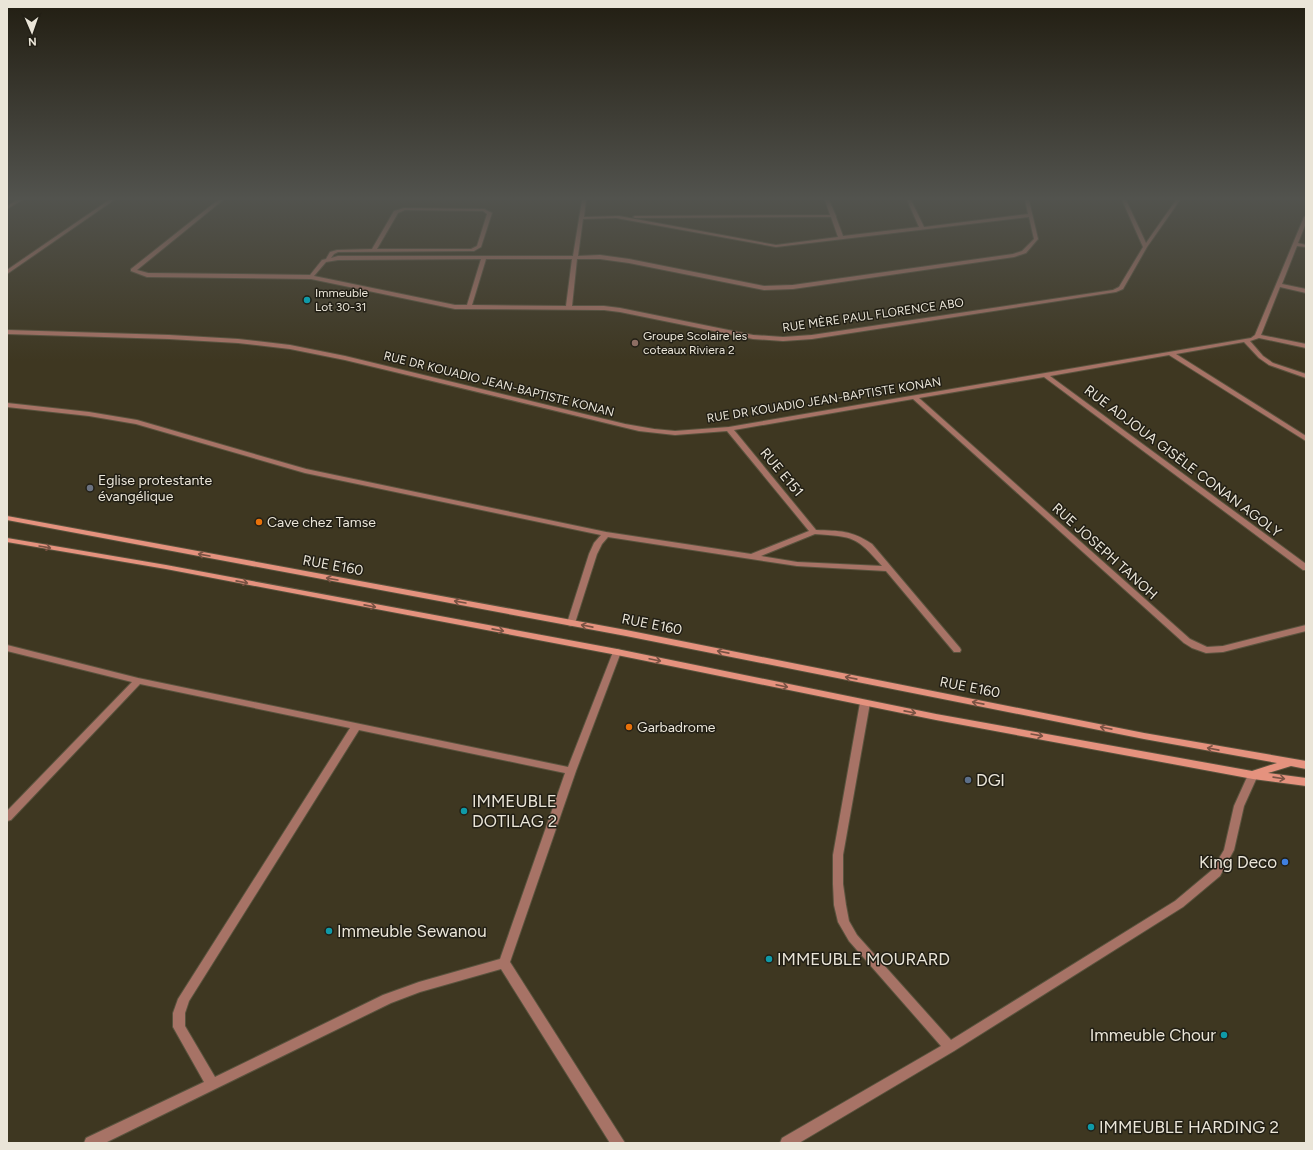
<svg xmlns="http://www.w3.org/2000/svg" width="1313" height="1150" font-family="Figtree,sans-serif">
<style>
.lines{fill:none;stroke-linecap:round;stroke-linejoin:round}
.street-casing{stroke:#5a533e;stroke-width:2}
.secondary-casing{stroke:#5a533e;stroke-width:2}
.street{fill:#a77366;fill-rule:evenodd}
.secondary{fill:#e5927e;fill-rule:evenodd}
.oneway{stroke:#7a5344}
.culture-dot{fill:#0f9aa8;stroke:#221f15;stroke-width:1.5}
.education-dot{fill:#8d6e63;stroke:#221f15;stroke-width:1.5}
.worship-dot{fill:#6b7280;stroke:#221f15;stroke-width:1.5}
.food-dot{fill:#e8710a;stroke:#221f15;stroke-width:1.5}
.service-dot{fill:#5c6f8a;stroke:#221f15;stroke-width:1.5}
.shop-dot{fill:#3f7fe0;stroke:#221f15;stroke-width:1.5}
.labels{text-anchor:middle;stroke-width:3;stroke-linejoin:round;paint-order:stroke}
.far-poi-label{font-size:12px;fill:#eae5d8;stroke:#221f15;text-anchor:start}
.far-street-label{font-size:12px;fill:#eae5d8;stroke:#221f15}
.street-label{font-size:14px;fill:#eae5d8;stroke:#221f15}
.poi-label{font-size:14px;fill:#eae5d8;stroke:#221f15;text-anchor:start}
.near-poi-label{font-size:17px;fill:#eae5d8;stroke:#221f15;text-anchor:start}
</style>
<rect width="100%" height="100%" fill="#3e3721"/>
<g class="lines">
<!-- street casing -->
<g class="street-casing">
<g id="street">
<polygon points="17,200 22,200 7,209 7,206"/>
<polygon points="109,200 114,200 7,274 7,270"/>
<path d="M 218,200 L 223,200 L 137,270 L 148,273 L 310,275 L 322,260 L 326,259 L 330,252 L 337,250 L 372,249 L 394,211 L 404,208 L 484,209 L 492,213 L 481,247 L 474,251 L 338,252 L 334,254 L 331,258 L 338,256 L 573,256 L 582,200 L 586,200 L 584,217 L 619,216 L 776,245 L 838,237 L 831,217 L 635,218 L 633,217 L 635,216 L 830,215 L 825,200 L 829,200 L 836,216 L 836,217 L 843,236 L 919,227 L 907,200 L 911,200 L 924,227 L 1028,214 L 1025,200 L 1029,200 L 1038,239 L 1026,253 L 1014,257 L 793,289 L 764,290 L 629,263 L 600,259 L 577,259 L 572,306 L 604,306 L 620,308 L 753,335 L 783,337 L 812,335 L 1113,290 L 1119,287 L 1143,247 L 1122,200 L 1126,200 L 1146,243 L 1176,200 L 1180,200 L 1147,247 L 1123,289 L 1116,292 L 812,339 L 783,341 L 753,339 L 620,312 L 604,310 L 455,309 L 311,279 L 147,277 L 131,271 L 131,269 ZM 405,210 L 483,211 L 487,214 L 477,246 L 471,249 L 377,249 L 398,213 ZM 1029,217 L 1034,239 L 1022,251 L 1013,254 L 793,285 L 764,286 L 629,259 L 600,255 L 578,256 L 583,219 L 616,218 L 776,247 ZM 481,259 L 467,305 L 455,305 L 314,276 L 326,262 L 338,260 ZM 486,259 L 572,259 L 566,306 L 472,305 Z"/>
<path d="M 1306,216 L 1306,223 L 1298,243 L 1306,245 L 1306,247 L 1297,246 L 1282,284 L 1306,289 L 1306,293 L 1280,287 L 1261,335 L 1306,344 L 1306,348 L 1259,338 L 1250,341 L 1263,356 L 1273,363 L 1306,374 L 1306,378 L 1269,365 L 1259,358 L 1244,342 L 1176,354 L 1306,436 L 1306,441 L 1169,355 L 1050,376 L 1306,564 L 1306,570 L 1303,570 L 1044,377 L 919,398 L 1190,639 L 1207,647 L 1223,646 L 1306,625 L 1306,631 L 1223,652 L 1206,653 L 1192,648 L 1184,643 L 913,399 L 734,430 L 816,530 C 840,531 851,530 872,544 L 960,648 L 961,650 L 960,652 L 954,652 L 886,571 L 797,566 L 608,537 L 602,544 L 597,554 L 575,623 L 571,626 L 568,625 L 567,623 L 589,554 L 594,543 L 601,535 L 305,473 L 136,424 L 89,416 L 7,407 L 7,403 L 89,412 L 137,420 L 306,469 L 606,532 L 751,554 L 809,531 L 727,431 L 675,435 L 639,431 L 345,360 L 290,349 L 238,343 L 169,339 L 7,334 L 7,330 L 169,335 L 238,339 L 290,345 L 345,356 L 625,424 L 654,429 L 675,431 L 729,427 L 1251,338 L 1255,335 L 1304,217 ZM 815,534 C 854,537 856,536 882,566 L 797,562 L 761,556 Z"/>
<path d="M 7,645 L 138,678 L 568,767 L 613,652 L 617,649 L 620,650 L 621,652 L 576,771 L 510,962 L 625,1143 L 610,1143 L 501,969 L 420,992 L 391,1003 L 105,1143 L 84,1143 L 86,1138 L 204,1082 L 173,1027 L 173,1013 L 178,999 L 350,728 L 140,684 L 11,820 L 7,821 L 7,811 L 132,682 L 7,651 ZM 359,730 L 565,773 L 500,959 L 419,982 L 383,995 L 215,1077 L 185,1026 L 185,1013 L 189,1001 Z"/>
<polygon points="865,700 868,701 870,703 843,855 843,884 846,905 849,921 857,935 951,1040 1175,901 1212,870 1224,850 1234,806 1248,775 1250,772 1253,771 1256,772 1258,775 1244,806 1234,850 1220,876 1183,907 954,1051 799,1143 780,1143 782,1138 941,1046 849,941 838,922 834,905 833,884 833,855 860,703 862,701"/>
</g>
</g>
<!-- secondary casing -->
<g class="secondary-casing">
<polygon id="secondary" points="7,516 626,630 1144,733 1306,761 1306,769 1291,766 1268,773 1306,778 1306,786 1253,779 936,720 617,655 166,569 7,542 7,538 166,565 617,649 936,714 1252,771 1277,763 1144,739 626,636 7,520"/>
</g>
<!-- street -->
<use href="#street" class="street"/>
<!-- secondary -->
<use href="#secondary" class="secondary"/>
</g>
<!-- one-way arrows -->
<defs><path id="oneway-shaft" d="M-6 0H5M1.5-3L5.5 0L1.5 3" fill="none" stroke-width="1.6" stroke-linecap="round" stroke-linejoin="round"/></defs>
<g class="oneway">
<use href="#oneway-shaft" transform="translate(45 547) rotate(10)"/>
<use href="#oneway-shaft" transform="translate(204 555) rotate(-170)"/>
<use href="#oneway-shaft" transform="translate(332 579) rotate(-170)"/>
<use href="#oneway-shaft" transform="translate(242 582) rotate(11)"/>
<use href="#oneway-shaft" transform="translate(460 602) rotate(-170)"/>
<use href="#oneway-shaft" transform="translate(370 606) rotate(11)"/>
<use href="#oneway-shaft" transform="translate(587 626) rotate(-169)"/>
<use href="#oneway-shaft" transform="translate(498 630) rotate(11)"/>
<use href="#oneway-shaft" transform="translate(723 652) rotate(-169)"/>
<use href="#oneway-shaft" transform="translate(655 660) rotate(12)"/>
<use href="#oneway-shaft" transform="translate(851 678) rotate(-169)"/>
<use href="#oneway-shaft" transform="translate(782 686) rotate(12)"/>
<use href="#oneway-shaft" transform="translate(978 703) rotate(-169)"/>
<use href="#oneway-shaft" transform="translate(910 712) rotate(11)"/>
<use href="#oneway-shaft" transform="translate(1106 728) rotate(-169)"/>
<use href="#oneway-shaft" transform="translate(1037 735) rotate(10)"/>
<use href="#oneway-shaft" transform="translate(1213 749) rotate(-169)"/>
<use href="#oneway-shaft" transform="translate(1279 778) rotate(8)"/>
</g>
<!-- sky -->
<linearGradient id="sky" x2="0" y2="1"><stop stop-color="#221e12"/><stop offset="0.55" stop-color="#52534e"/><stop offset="1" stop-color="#52534e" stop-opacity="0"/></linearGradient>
<rect width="1313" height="361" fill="url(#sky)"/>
<!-- markers -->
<g class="culture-dot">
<circle cx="307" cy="300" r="4"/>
<circle cx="464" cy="811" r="4"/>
<circle cx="329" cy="931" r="4"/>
<circle cx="769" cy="959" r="4"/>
<circle cx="1224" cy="1035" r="4"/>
<circle cx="1091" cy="1127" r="4"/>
</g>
<circle class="education-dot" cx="635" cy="343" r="4"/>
<circle class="worship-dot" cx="90" cy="488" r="4"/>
<g class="food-dot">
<circle cx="259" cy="522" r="4"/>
<circle cx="629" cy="727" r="4"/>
</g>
<circle class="service-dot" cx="968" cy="780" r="4"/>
<circle class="shop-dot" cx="1285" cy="862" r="4"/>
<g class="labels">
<!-- far-poi labels -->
<g class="far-poi-label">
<text x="315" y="297">Immeuble<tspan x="315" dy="14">Lot 30-31</tspan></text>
<text x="643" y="340">Groupe Scolaire les<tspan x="643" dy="14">coteaux Riviera 2</tspan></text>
</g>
<!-- far-street labels -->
<g class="far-street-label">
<text transform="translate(873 315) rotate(-8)" y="4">RUE MÈRE PAUL FLORENCE ABO</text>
<text transform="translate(499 384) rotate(14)" y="4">RUE DR KOUADIO JEAN-BAPTISTE KONAN</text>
<text transform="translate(824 400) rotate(-9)" y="4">RUE DR KOUADIO JEAN-BAPTISTE KONAN</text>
</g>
<!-- street labels -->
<g class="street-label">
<text transform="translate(1183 461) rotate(37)" y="5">RUE ADJOUA GISÈLE CONAN AGOLY</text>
<text transform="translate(782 472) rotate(50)" y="5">RUE E151</text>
<text transform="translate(1105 551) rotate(42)" y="5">RUE JOSEPH TANOH</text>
<text transform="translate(333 565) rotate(10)" y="5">RUE E160</text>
<text transform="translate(652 624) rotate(11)" y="5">RUE E160</text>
<text transform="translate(970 687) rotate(11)" y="5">RUE E160</text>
</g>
<!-- poi labels -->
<g class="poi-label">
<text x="98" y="485">Eglise protestante<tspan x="98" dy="16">évangélique</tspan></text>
<text x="267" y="527">Cave chez Tamse</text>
<text x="637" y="732">Garbadrome</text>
</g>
<!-- near-poi labels -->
<g class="near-poi-label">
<text x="976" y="786">DGI</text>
<text x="472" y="807">IMMEUBLE<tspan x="472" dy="20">DOTILAG 2</tspan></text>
<text x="1277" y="868" text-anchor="end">King Deco</text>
<text x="337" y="937">Immeuble Sewanou</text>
<text x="777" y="965">IMMEUBLE MOURARD</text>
<text x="1216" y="1041" text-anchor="end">Immeuble Chour</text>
<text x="1099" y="1133">IMMEUBLE HARDING 2</text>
</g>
</g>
<!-- border -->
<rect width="1313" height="1150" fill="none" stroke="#eae5d8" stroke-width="16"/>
<!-- north arrow -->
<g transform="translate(32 32) rotate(178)" stroke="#221f15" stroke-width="3" paint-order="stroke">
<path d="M0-3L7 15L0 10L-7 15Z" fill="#eae5d8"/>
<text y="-6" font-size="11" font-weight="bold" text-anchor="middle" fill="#eae5d8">N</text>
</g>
</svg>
